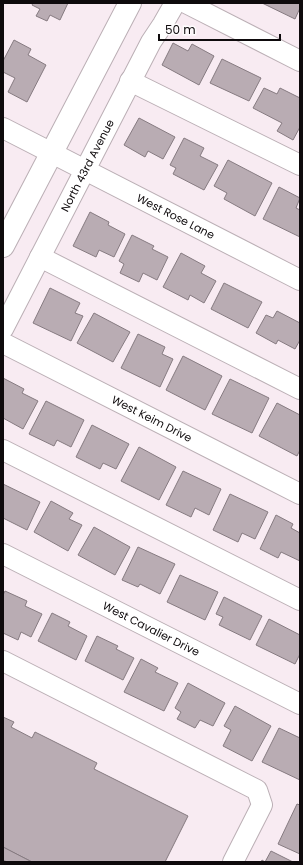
<svg xmlns="http://www.w3.org/2000/svg" width="303" height="865" font-family="Poppins,sans-serif">
<style>
.building{fill:#b9acb3;stroke:#867b81}
.lines{fill:none;stroke-linecap:round;stroke-linejoin:round}
.minor-casing{stroke:#bbafb5;stroke-width:22}
.major-casing{stroke:#bbafb5;stroke-width:24}
.minor{stroke:#fff;stroke-width:20}
.major{stroke:#fff;stroke-width:22}
.labels{text-anchor:middle;stroke-width:3;stroke-linejoin:round;paint-order:stroke}
.street-label{font-size:11px;fill:#0e0a0c;stroke:#fefcfd}
</style>
<rect width="100%" height="100%" fill="#f8ebf2"/>
<!-- building -->
<g class="building">
<polygon points="33,3 68,3 60,20 50,15 47,21 36,16 40,9 32,5"/>
<polygon points="262,3 300,3 300,8 295,19"/>
<polygon points="14,40 31,49 28,55 46,65 27,102 8,92 15,78 3,72 3,61"/>
<polygon points="173,43 188,51 192,44 214,56 199,85 162,65"/>
<polygon points="222,59 261,78 249,101 210,83"/>
<polygon points="264,88 277,94 280,88 300,98 300,127 293,140 277,131 282,123 253,108"/>
<polygon points="139,118 175,137 163,159 148,151 145,157 124,145"/>
<polygon points="184,138 204,148 200,156 218,165 204,190 173,174 176,168 170,165"/>
<polygon points="228,160 272,183 255,216 224,199 227,193 214,186"/>
<polygon points="279,187 300,198 296,208 300,210 300,237 263,219"/>
<polygon points="90,212 109,222 108,225 125,234 114,257 99,250 96,257 73,246"/>
<polygon points="132,235 154,246 152,249 168,257 157,280 143,273 139,282 120,273 124,264 119,261"/>
<polygon points="181,253 205,266 201,273 216,281 204,303 190,295 188,300 163,287"/>
<polygon points="224,283 262,302 248,328 211,309"/>
<polygon points="50,288 80,303 75,313 83,316 71,341 33,323"/>
<polygon points="277,311 300,323 300,340 295,349 278,340 276,344 256,333 266,315 273,318"/>
<polygon points="94,313 130,332 113,362 77,343"/>
<polygon points="138,334 165,347 162,354 173,359 160,387 121,368"/>
<polygon points="183,356 222,376 205,410 166,390"/>
<polygon points="3,378 24,389 22,393 38,401 23,429 3,418"/>
<polygon points="230,379 269,398 252,433 212,414"/>
<polygon points="46,401 84,420 71,447 57,440 54,446 29,434"/>
<polygon points="277,403 300,415 300,450 297,456 259,436"/>
<polygon points="92,425 129,444 116,469 103,463 100,469 76,457"/>
<polygon points="139,447 176,467 159,500 121,481"/>
<polygon points="183,471 221,489 209,515 195,508 191,517 166,505"/>
<polygon points="3,484 40,502 27,530 3,518"/>
<polygon points="230,494 268,512 255,539 242,533 238,542 213,530"/>
<polygon points="51,501 73,513 69,519 82,525 68,551 34,532"/>
<polygon points="276,515 293,524 291,528 300,533 300,561 281,552 278,558 260,549"/>
<polygon points="94,527 130,547 115,575 78,555"/>
<polygon points="138,547 175,564 160,594 140,584 138,587 122,580"/>
<polygon points="180,575 218,592 205,620 167,602"/>
<polygon points="5,591 27,601 25,606 42,614 31,637 21,632 18,640 3,633 3,595"/>
<polygon points="224,597 262,616 250,640 219,625 223,617 216,614"/>
<polygon points="52,613 70,622 68,626 87,636 76,660 38,641"/>
<polygon points="269,619 300,635 300,654 295,664 256,645"/>
<polygon points="97,636 118,646 116,649 134,658 123,680 85,661"/>
<polygon points="141,659 158,668 155,672 178,683 164,711 124,692"/>
<polygon points="188,683 225,703 213,726 200,720 195,728 177,719 181,712 175,708"/>
<polygon points="235,706 271,726 252,761 223,746 231,730 224,726"/>
<polygon points="3,717 14,722 11,727 32,738 35,732 97,763 94,769 188,816 165,862 32,862 3,847"/>
<polygon points="279,728 300,738 300,780 262,762"/>
<polygon points="297,804 300,805 300,854 278,844"/>
<polygon points="3,847 32,862 7,862 3,860"/>
<polygon points="271,851 293,862 261,862 262,860 265,862"/>
</g>
<g class="lines">
<!-- minor casing -->
<g class="minor-casing">
<g id="minor">
<polyline points="186,3 300,61"/>
<polyline points="130,81 300,165"/>
<path id="s1" d="M 3,128 L 300,280"/>
<polyline points="40,257 300,389"/>
<path id="s2" d="M 3,329 L 151,42 L 163,24 L 175,3"/>
<path id="s3" d="M 3,343 L 300,494"/>
<polyline points="3,450 300,600"/>
<path id="s4" d="M 3,554 L 300,704"/>
<polyline points="3,661 257,790 262,805 233,862"/>
</g>
</g>
<!-- major casing -->
<g class="major-casing">
<polyline id="major" points="3,246 130,3"/>
</g>
<!-- minor -->
<use href="#minor" class="minor"/>
<!-- major -->
<use href="#major" class="major"/>
</g>
<g class="labels">
<!-- street labels -->
<g class="street-label">
<text dy="4" stroke="none"><textPath href="#s2" startOffset="184">North 43rd Avenue</textPath></text>
<text dy="4" stroke="none"><textPath href="#s1" startOffset="194">West Rose Lane</textPath></text>
<text dy="4" stroke="none"><textPath href="#s3" startOffset="167">West Keim Drive</textPath></text>
<text dy="4" stroke="none"><textPath href="#s4" startOffset="166">West Cavalier Drive</textPath></text>
</g>
</g>
<!-- border -->
<rect width="303" height="865" fill="none" stroke="#0e0a0c" stroke-width="8"/>
<!-- scale -->
<path d="M159 34v6h121v-6" fill="none" stroke="#0e0a0c" stroke-width="2"/>
<text x="165" y="34" font-size="12" fill="#0e0a0c" stroke="#fefcfd" stroke-width="3" paint-order="stroke">50 m</text>
</svg>
